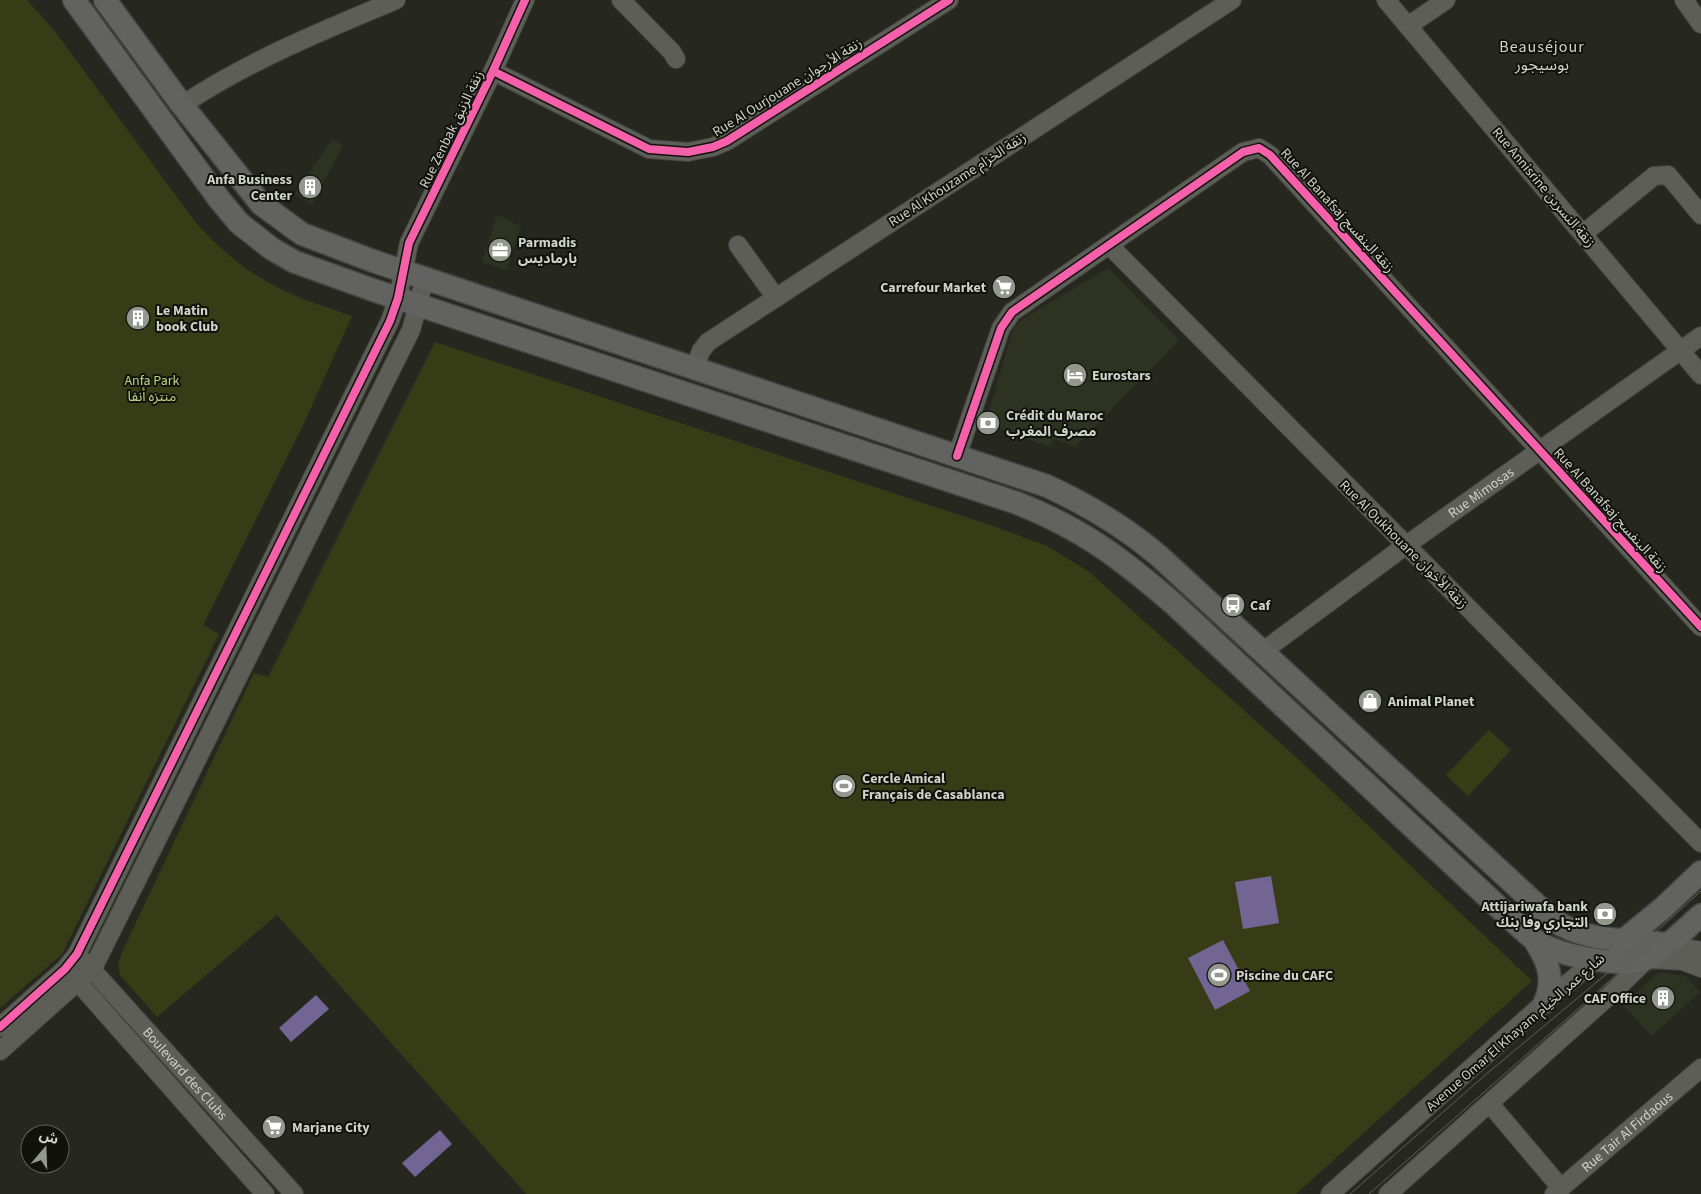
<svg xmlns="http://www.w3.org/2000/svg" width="1701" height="1194" font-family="'Source Sans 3','Noto Sans Arabic',sans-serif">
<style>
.built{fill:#2e3220}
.green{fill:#363d16}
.water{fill:#726593}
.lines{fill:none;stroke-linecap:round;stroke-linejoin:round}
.minor-casing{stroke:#41433c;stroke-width:20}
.major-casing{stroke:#41433c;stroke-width:25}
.minor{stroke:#5d5e58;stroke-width:18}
.major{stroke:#626261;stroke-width:22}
.tram{stroke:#5f605b;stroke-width:1}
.cycleway-casing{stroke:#11120c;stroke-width:11}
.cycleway{stroke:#f560ab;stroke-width:8}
.labels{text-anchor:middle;stroke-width:4;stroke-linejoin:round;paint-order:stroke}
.street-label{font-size:14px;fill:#d0d3ca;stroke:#11120c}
.poi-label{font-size:14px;font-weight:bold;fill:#d0d3ca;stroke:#11120c;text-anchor:start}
.park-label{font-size:14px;fill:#c0d17f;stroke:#11120c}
.quarter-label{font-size:16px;letter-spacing:1px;fill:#d2d6c5;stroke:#11120c}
</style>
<rect width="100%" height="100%" fill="#262820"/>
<!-- built -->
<g class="built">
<polygon points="332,139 343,145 312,205 295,194"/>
<polygon points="497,215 521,226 507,270 482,262"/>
<polygon points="1108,268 1179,340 1075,447 1054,439 1050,447 985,423 1014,327 1024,318"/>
<polygon points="1659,972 1686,976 1700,992 1652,1036 1623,1005"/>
</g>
<!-- green -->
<g class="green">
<path d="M 0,0 L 27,0 L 54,30 L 196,223 C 246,278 284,294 352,316 L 304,423 L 203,625 L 219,634 L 62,954 L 0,1008 Z"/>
<polygon points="435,342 996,527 1047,546 1088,571 1296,757 1532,981 1296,1194 526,1194 277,915 157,1017 120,975 118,964 123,950 254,673 268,677"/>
<polygon points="1489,730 1511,750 1468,796 1446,775"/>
</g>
<!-- water -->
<g class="water">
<polygon points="1271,876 1279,923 1243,929 1235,882"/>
<polygon points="1223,940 1250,991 1215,1010 1188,958"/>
<polygon points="316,995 329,1009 291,1042 279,1028"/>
<polygon points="440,1130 452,1144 415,1177 402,1163"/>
</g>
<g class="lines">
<!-- minor casing -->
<g class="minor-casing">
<g id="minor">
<polyline points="621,0 672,52 676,59"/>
<polyline points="1386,0 1701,375"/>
<polyline points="1684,0 1701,24"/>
<polyline points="1408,26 1446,0"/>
<polyline points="493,71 649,149 688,152 713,147 727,141 949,0"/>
<path d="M 182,105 C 250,60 322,31 396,0"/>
<polyline points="1583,234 1654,176 1668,175 1701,215"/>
<polyline points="738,245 776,298"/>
<polyline points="1109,245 1701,843"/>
<polyline points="694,369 701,351 708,342 1232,0"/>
<polyline points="957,456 1001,328 1012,312 1243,152 1259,148 1270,155 1701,627"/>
<path id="s1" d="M 1262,652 L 1405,546 L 1701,336"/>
<polyline points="1666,944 1701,951"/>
<path id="s2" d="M 85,962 L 294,1194"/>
<polyline points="70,973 265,1194"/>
<polyline points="0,1027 65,969 77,954 390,321 398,298 409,243 493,71 525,0"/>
<polyline points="0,1051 93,968 411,330 425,278"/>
<polyline points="1490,1104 1561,1188"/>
<polyline points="1330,1194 1545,1002 1596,960"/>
<polyline points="1388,1194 1611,994 1647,959 1683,961 1701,968"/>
<path id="s3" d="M 1554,1194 L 1701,1068"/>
</g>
</g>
<!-- major casing -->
<g class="major-casing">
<g id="major">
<path d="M 74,0 L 219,199 L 239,223 L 272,249 L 295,262 L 373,290 L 1017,503 C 1083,529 1122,559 1175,605 L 1522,929 C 1529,935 1535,941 1543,945 C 1565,956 1626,969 1648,958 C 1664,951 1687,927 1701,915"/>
<path d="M 105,0 L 182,105 L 261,204 L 302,234 L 373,261 L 1047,486 C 1088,505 1125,527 1159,556 L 1553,920 C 1588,943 1627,939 1666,944"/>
<path d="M 1535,941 C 1548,961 1555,979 1545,1002"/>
<polyline points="1619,944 1663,908 1701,872"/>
</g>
</g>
<!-- minor -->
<use href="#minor" class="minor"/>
<!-- major -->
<use href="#major" class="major"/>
<!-- tram -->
<g class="tram">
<polyline points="1350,1194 1484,1076 1646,941 1701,891"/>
<polyline points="1369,1194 1632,961 1701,903"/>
</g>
<!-- cycleway casing -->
<g class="cycleway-casing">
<g id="cycleway">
<polyline points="493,71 649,149 688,152 713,147 727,141 949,0"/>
<polyline points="957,456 1001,328 1012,312 1243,152 1259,148 1270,155 1701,627"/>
<polyline points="0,1027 65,969 77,954 390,321 398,298 409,243 493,71 525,0"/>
</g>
</g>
<!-- cycleway -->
<use href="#cycleway" class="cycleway"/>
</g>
<!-- icons -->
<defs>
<g id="building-disc" transform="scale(1.25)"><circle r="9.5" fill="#94978e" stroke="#11120c"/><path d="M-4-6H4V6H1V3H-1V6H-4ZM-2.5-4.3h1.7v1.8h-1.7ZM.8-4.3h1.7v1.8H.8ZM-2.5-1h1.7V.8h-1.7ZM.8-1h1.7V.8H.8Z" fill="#fff"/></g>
<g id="office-disc" transform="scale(1.25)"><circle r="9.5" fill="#94978e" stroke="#11120c"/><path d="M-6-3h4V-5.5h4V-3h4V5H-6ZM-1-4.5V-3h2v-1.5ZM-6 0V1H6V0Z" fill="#fff"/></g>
<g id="supermarket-disc" transform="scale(1.25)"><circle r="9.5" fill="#94978e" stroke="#11120c"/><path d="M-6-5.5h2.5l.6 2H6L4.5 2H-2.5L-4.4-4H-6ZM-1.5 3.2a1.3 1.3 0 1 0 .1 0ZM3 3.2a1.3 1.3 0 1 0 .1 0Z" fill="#fff"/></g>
<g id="hotel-disc" transform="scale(1.25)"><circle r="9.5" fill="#94978e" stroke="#11120c"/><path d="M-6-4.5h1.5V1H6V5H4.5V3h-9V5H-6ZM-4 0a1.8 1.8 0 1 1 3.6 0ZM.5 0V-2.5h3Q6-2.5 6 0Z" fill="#fff"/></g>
<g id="bank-disc" transform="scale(1.25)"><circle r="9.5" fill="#94978e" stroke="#11120c"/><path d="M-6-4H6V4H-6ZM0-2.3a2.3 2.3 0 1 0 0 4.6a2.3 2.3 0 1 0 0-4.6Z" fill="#fff"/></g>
<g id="bus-disc" transform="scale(1.25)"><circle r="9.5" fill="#94978e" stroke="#11120c"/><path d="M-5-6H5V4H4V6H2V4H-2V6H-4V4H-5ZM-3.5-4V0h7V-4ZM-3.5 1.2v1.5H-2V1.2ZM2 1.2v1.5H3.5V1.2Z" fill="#fff"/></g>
<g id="shop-disc" transform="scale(1.25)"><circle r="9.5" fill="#94978e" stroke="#11120c"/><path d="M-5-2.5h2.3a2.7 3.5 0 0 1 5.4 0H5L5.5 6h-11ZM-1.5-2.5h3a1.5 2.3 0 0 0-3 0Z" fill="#fff"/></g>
<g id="stadium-disc" transform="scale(1.25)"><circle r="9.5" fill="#94978e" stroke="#11120c"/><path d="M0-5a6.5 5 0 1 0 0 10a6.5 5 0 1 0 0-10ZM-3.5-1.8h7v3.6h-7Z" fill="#fff"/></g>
</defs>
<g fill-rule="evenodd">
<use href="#building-disc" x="310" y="187"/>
<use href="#office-disc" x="500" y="250"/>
<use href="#supermarket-disc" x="1004" y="287"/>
<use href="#building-disc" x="138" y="318"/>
<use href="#hotel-disc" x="1075" y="375"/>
<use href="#bank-disc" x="988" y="423"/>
<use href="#bus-disc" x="1233" y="605"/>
<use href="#shop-disc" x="1370" y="701"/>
<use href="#stadium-disc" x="844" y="786"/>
<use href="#bank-disc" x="1605" y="914"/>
<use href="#stadium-disc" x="1219" y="975"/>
<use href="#building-disc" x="1663" y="998"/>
<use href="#supermarket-disc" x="274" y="1127"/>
</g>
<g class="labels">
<!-- street labels -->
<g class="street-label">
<text transform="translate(787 87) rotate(-32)" y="5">Rue Al Ourjouane زنقة الأرجوان</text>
<text transform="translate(451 129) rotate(-64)" y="5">Rue Zenbak زنقة الزنبق</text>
<text transform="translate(957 179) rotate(-33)" y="5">Rue Al Khouzame زنقة الخزام</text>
<text transform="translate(1544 187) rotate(50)" y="5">Rue Annisrine زنقة النسرين</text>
<text transform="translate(1338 210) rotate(48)" y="5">Rue Al Banafsaj زنقة البنفسج</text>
<text dy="5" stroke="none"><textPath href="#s1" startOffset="271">Rue Mimosas</textPath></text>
<text transform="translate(1611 510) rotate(48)" y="5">Rue Al Banafsaj زنقة البنفسج</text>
<text transform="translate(1404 544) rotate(45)" y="5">Rue Al Oukhouane زنقة الأخوان</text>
<text transform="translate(1515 1032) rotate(-41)" y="5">Avenue Omar El Khayam شارع عمر الخيام</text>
<text dy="5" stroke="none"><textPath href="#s2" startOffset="150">Boulevard des Clubs</textPath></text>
<text dy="5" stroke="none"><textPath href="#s3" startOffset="96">Rue Tair Al Firdaous</textPath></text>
</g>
<!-- poi labels -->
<g class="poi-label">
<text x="292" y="184" text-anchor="end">Anfa Business<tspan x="292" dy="16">Center</tspan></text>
<text x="518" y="247">Parmadis<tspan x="518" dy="16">بارماديس</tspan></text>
<text x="986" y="292" text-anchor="end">Carrefour Market</text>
<text x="156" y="315">Le Matin<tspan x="156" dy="16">book Club</tspan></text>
<text x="1092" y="380">Eurostars</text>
<text x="1006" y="420">Crédit du Maroc<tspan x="1006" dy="16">مصرف المغرب</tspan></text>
<text x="1250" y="610">Caf</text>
<text x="1388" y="706">Animal Planet</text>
<text x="862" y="783">Cercle Amical<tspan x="862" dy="16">Français de Casablanca</tspan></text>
<text x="1588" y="911" text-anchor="end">Attijariwafa bank<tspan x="1588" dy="16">التجاري وفا بنك</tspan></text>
<text x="1236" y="980">Piscine du CAFC</text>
<text x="1646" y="1003" text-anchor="end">CAF Office</text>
<text x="292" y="1132">Marjane City</text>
</g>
<!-- park labels -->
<g class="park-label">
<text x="152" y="385">Anfa Park<tspan x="152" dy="16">منتزه أنفا</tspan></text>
</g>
<!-- quarter labels -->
<g class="quarter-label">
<text x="1542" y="52">Beauséjour<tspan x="1542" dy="18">بوسيجور</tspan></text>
</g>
</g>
<!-- north arrow -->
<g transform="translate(45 1149) rotate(19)"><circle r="24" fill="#11120c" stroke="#5d5f58"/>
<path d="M0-4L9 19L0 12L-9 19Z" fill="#94978e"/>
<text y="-8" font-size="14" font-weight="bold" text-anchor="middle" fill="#d0d3ca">ش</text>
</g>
</svg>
